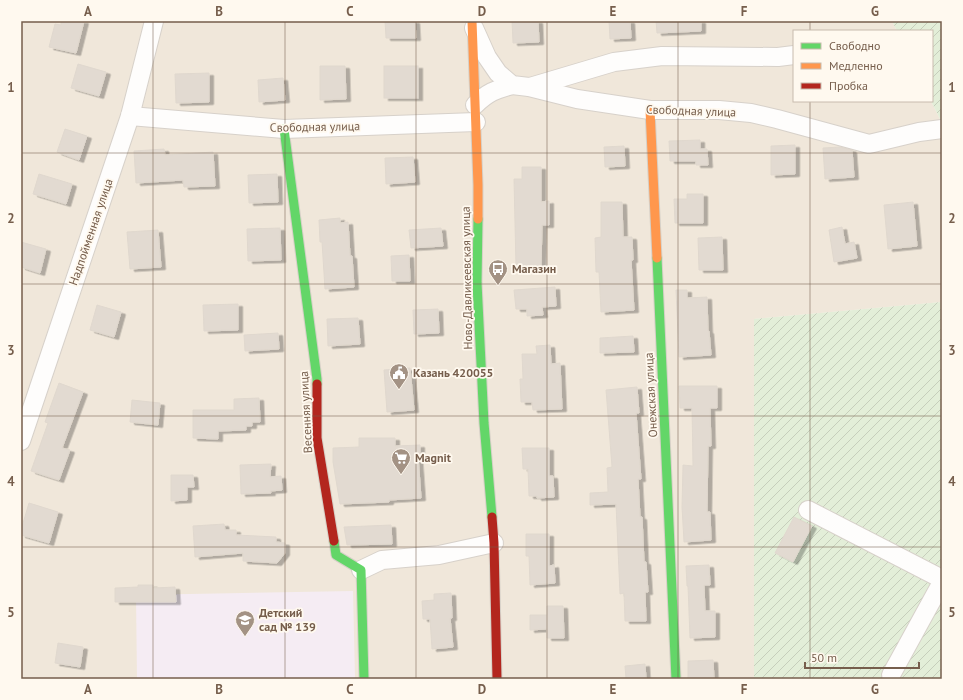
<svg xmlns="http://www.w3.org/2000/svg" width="963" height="700" font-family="'PT Sans',sans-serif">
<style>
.residential{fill:#f0e7da}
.education{fill:#f5ecf3}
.garden{fill:url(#garden-furrows)}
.building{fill:#e2dad1;stroke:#e0d8ce;filter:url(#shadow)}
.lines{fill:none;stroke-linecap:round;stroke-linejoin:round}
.street-casing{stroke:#d7d1ca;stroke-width:20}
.fast-casing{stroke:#d6d0c7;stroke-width:11}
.slow-casing{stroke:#d6d0c7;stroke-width:11}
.jam-casing{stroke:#d6d0c7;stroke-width:11}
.street{stroke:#fefdfc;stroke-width:18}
.fast{stroke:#63d668;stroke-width:9}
.slow{stroke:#ff974d;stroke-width:9}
.jam{stroke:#b3261e;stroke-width:9}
.grid{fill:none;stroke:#765e4c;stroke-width:1;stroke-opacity:0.55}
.labels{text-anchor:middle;stroke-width:3.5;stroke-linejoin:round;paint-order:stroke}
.street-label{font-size:12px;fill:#765e4c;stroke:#fff9ef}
.poi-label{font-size:12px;font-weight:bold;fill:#765e4c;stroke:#fff9ef;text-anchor:start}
.neatline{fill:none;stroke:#765e4c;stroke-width:1.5}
.grid-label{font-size:13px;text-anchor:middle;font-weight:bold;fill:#765e4c}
</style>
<defs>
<pattern id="garden-furrows" width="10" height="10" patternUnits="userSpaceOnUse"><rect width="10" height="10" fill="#e3eed8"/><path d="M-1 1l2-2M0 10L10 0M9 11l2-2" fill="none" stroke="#c6cebb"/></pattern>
<filter id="shadow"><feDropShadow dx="4.5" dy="2.5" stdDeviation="0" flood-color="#0004"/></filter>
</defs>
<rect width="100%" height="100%" fill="#f7f4ec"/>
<!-- residential -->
<polygon class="residential" points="21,21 892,21 897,31 794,31 794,101 931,101 942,123 942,302 754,319 754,679 21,679"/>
<!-- education -->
<polygon class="education" points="353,591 355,679 137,679 136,595"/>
<!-- garden -->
<g class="garden">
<polygon points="892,21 942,21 942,123 931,101 932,31 897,31"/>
<polygon points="942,302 942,679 754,679 754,319"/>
</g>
<!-- building -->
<g class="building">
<polygon points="61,21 84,21 76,53 49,47 55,24 61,25"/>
<polygon points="385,21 415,21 416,38 386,38"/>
<polygon points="512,21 538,21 539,42 513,43"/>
<polygon points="609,21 630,21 631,38 610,39"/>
<polygon points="656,21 701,21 701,31 657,33"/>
<polygon points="78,64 106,72 99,96 71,88"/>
<polygon points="320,66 345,66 346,99 320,100"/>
<rect x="384" y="66" width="34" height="32"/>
<polygon points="209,73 209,102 176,103 175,74"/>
<polygon points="283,78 285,100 259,102 258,80"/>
<polygon points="65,129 87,136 79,160 57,152"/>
<polygon points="700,140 700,149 707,149 708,165 696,165 696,161 670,161 669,141"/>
<polygon points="795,145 795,174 771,175 771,146"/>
<polygon points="624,146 625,166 605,167 604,147"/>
<polygon points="840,147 852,150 854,177 825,179 823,148"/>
<polygon points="164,149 165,155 213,152 215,186 184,187 183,180 136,183 134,151"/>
<polygon points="413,157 415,182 386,184 385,158"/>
<polygon points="522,167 541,167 541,202 549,201 549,225 542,225 541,266 516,267 514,179 522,179"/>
<polygon points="39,174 72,184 66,204 33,194"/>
<polygon points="277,174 278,202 249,203 248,175"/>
<polygon points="687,194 703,194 703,223 675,223 674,199 687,199"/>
<polygon points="601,202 622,202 623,237 632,237 633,260 631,260 634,310 601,312 599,272 596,272 595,238 601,237"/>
<polygon points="913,202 917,246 888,249 884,205"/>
<polygon points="340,218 340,223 348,222 350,256 352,256 354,287 325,289 322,242 320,242 319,220"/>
<polygon points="842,227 845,244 854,242 857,258 834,262 829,230"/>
<polygon points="280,228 281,260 248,261 247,229"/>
<polygon points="441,228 443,246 411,248 409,230"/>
<polygon points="158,230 161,267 130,269 127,232"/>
<polygon points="722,237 723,270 699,270 698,238"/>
<polygon points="21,242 46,249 40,273 21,267"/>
<polygon points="409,255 410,281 392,281 391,256"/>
<polygon points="555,287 556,306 542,307 543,315 527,316 527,309 516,309 514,290"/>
<polygon points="676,290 687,290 687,298 707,297 708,331 709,331 711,355 679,357"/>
<polygon points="238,304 238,330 204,331 203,305"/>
<polygon points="97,305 121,312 114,337 90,330"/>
<polygon points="438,309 439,333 414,334 413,310"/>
<polygon points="358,318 360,344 328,346 327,319"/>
<polygon points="278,333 279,349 245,351 244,335"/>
<polygon points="633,336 634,352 600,353 600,338"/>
<polygon points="550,345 551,364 560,363 562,409 533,410 532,402 521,402 520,379 523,379 522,354 537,354 536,346"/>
<polygon points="410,368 414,410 387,412 384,370"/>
<polygon points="59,383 83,392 62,448 70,450 59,480 31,471 48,423 45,422"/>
<polygon points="679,386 717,386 717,408 710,408 711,446 708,446 707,512 710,512 711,540 684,542 682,507 683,465 693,466 692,408 680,408"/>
<polygon points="637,387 639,413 636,413 641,479 638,479 640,517 642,517 644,562 646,562 648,592 645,592 646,621 625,621 624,593 620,594 616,504 590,505 590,493 608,492 607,468 612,467 606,390"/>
<polygon points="259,398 260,422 252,422 252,426 246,426 246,430 218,431 218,439 193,438 193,410 234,410 234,399"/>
<polygon points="132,400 160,403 158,425 130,422"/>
<polygon points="359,438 395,438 395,446 420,445 420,456 418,456 421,498 389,500 389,502 340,504 333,462 333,448 359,447"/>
<polygon points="522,448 549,448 549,476 553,476 554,497 537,498 537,496 529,496 528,469 523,469"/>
<polygon points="271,464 270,477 281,476 282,490 270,491 271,493 241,494 240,465"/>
<polygon points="171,475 193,475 194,487 187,487 187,500 171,501"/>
<polygon points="29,503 58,512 49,543 21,535 21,530"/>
<polygon points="794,517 812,526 793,562 775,553"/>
<polygon points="224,524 225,530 236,530 236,535 276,537 276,542 285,543 285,553 277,563 243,561 243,553 195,557 193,526"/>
<polygon points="391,525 392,544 347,545 344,527"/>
<polygon points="526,534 549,534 549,566 554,565 555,583 530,585 529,556 526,556"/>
<polygon points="709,565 710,585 704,585 705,611 715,611 715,637 690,638 688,586 687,586 686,566"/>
<polygon points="138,585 153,585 153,588 175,587 176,602 115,602 115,588 138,587"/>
<polygon points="451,593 452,618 450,618 453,647 432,649 430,619 423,619 422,601 434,600 434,594"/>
<polygon points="547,606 563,606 564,638 547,638 547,629 530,630 530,615 547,615"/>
<polygon points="58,643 83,647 80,667 55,663"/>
<polygon points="713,660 714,679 688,679 688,661"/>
<polygon points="645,664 646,679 626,679 625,666"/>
</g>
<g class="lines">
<!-- street casing -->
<g class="street-casing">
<g id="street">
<polyline points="474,28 487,57 498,73 512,85 529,87 577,99 650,110 719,110 751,113 777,119 869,144 919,132 942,129"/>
<polyline points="530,87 614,62 662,56 778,57 794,55"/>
<path d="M 475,105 C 488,92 495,90 512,85"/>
<polyline points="130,116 284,129 476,122"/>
<polyline points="21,441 130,116 154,21"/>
<polyline points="808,510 942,579"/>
<polyline points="361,570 382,560 439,555 494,543"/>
<polyline points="891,675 942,582"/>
</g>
</g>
<!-- fast casing -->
<g class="fast-casing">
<g id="fast">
<polyline points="284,129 317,379 317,384"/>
<polyline points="478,219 477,283 484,423 492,517"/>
<polyline points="657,258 676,679"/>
<polyline points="334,541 336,555 361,570 364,679"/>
</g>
</g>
<!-- slow casing -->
<g class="slow-casing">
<g id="slow">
<polyline points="472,21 478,185 478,219"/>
<polyline points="650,110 657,258"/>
</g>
</g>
<!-- jam casing -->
<g class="jam-casing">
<g id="jam">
<polyline points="317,384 317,438 334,541"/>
<polyline points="492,517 494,543 497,679"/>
</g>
</g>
<!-- street -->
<use href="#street" class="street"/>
<!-- fast -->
<use href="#fast" class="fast"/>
<!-- slow -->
<use href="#slow" class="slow"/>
<!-- jam -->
<use href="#jam" class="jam"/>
</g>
<!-- grid -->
<path class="grid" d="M 153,21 L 153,679M 285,21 L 285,679M 416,21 L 416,679M 547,21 L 547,679M 678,21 L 678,679M 810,21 L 810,31M 810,101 L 810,679M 21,153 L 942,153M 21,284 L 942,284M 21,416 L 942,416M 21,547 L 942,547"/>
<!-- icons -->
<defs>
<g id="bus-pin" transform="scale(1)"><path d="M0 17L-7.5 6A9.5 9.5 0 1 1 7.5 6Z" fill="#a39284" stroke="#fff9ef"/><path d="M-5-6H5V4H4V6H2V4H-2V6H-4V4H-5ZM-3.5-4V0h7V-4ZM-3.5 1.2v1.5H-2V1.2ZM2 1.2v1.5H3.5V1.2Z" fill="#fff"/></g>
<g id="civic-pin" transform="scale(1)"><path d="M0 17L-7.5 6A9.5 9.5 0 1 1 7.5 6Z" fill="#a39284" stroke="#fff9ef"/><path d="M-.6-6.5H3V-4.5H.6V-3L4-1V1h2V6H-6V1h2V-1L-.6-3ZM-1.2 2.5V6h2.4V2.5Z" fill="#fff"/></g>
<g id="supermarket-pin" transform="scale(1)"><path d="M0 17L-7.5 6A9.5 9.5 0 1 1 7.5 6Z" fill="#a39284" stroke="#fff9ef"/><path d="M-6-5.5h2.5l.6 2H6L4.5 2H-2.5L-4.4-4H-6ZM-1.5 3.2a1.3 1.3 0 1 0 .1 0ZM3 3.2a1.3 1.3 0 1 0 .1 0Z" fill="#fff"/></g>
<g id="school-pin" transform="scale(1)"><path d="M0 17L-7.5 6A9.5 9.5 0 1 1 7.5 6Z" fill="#a39284" stroke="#fff9ef"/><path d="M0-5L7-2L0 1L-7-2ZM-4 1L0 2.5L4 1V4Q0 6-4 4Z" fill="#fff"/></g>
</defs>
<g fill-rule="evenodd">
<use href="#bus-pin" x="498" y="269"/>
<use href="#civic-pin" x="399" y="373"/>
<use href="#supermarket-pin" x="401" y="458"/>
<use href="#school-pin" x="245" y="620"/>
</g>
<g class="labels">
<!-- street labels -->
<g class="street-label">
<text transform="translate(691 111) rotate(2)" y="4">Свободная улица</text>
<text transform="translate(315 127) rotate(-1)" y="4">Свободная улица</text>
<text transform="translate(91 232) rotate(-71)" y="4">Надпойменная улица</text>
<text transform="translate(467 278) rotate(-91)" y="4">Ново-Давликеевская улица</text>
<text transform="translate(651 395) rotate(-93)" y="4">Онежская улица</text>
<text transform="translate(306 412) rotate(-93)" y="4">Весенняя улица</text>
</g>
<!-- poi labels -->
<g class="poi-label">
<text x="512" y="273">Магазин</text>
<text x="413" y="377">Казань 420055</text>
<text x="415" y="462">Magnit</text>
<text x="259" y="617">Детский<tspan x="259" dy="14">сад № 139</tspan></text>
</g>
</g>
<!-- border -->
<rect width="963" height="700" fill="none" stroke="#fff9ef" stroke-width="44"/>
<!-- legend -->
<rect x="793" y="30" width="140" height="72" fill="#fff9ef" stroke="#c8bbae"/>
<rect x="801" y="43" width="20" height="6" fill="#63d668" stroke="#c8bbae"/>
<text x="829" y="50" font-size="12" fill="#765e4c">Свободно</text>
<rect x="801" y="63" width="20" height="6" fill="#ff974d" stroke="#c8bbae"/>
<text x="829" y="70" font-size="12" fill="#765e4c">Медленно</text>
<rect x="801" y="83" width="20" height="6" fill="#b3261e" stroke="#c8bbae"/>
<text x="829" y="90" font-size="12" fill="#765e4c">Пробка</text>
<!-- scale -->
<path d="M805 662v6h114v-6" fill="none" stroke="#765e4c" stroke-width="2"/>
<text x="811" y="662" font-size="12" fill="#765e4c" stroke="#fff9ef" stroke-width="3" paint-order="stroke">50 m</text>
<rect x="22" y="22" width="919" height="656" class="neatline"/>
<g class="grid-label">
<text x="88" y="16">A</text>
<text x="219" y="16">B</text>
<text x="350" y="16">C</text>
<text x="482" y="16">D</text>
<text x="613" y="16">E</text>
<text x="744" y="16">F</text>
<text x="875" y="16">G</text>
<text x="11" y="92">1</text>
<text x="952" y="92">1</text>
<text x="11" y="223">2</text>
<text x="952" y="223">2</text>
<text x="11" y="355">3</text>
<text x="952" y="355">3</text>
<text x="11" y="486">4</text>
<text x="952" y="486">4</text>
<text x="11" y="617">5</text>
<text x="952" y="617">5</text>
<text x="88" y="694">A</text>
<text x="219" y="694">B</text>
<text x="350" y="694">C</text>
<text x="482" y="694">D</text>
<text x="613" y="694">E</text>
<text x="744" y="694">F</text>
<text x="875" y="694">G</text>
</g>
</svg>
